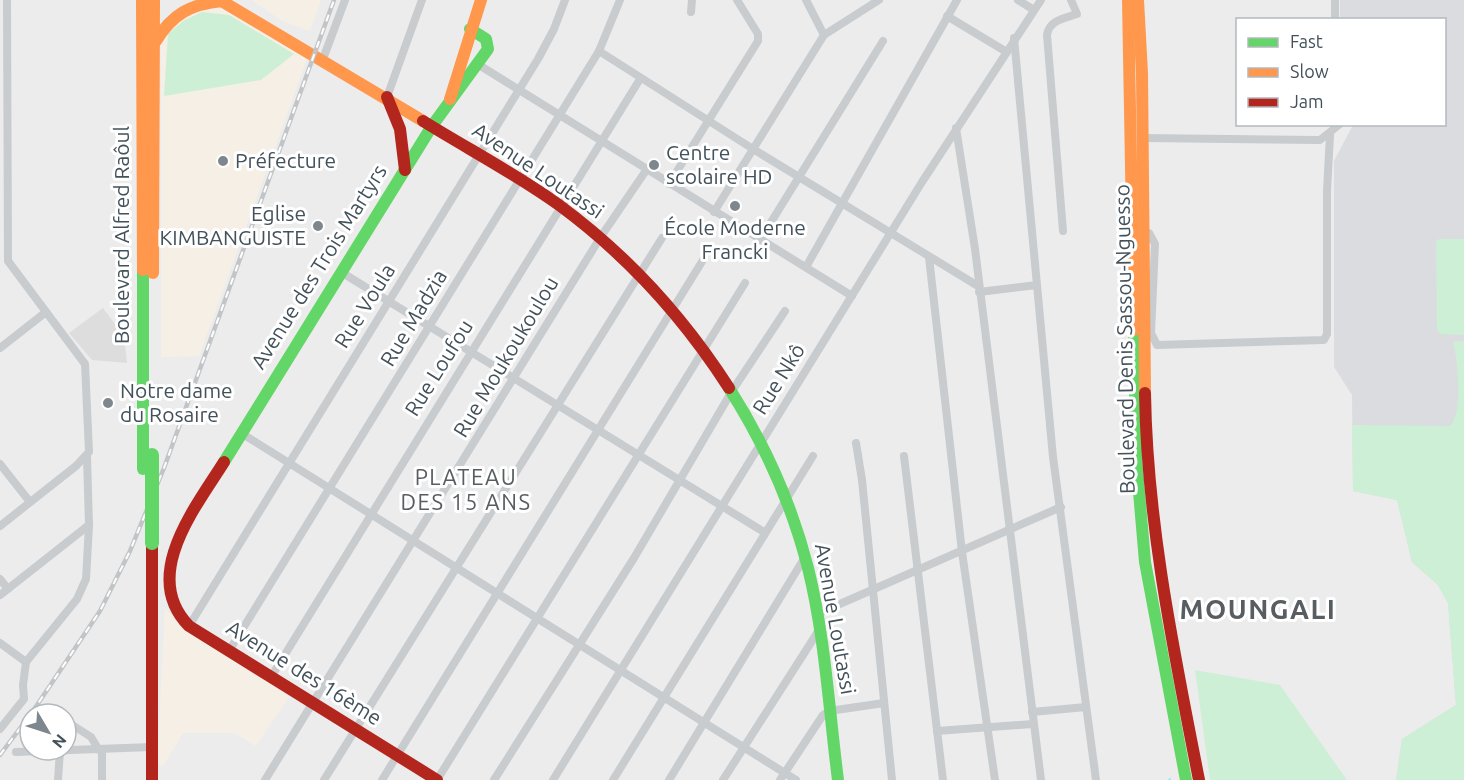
<svg xmlns="http://www.w3.org/2000/svg" width="1464" height="780" font-family="Ubuntu,sans-serif">
<style>
.commercial{fill:#f6efe5}
.education{fill:#deddde}
.airport{fill:#dadcdf}
.green{fill:#cdefd6}
.lines{fill:none;stroke-linecap:round;stroke-linejoin:round}
.stream{stroke:#9de9f2;stroke-width:2}
.street{stroke:#c8ccce;stroke-width:8}
.fast{stroke:#63d668;stroke-width:12}
.slow{stroke:#ff974d;stroke-width:12}
.jam{stroke:#b3261e;stroke-width:12}
.rail-casing{stroke:#c2c5c7;stroke-width:4.5}
.rail{stroke:#fff;stroke-width:2;stroke-dasharray:7;stroke-linecap:butt}
.fast-bridge{stroke:#63d668;stroke-width:14}
.poi-dot{fill:#7e878d;stroke:#fff;stroke-width:2}
.labels{text-anchor:middle;stroke-width:6;stroke-linejoin:round;paint-order:stroke}
.poi-label{font-size:21px;fill:#42515a;stroke:#fff;text-anchor:start}
.street-label{font-size:21px;fill:#42515a;stroke:#fff}
.neighbourhood-label{font-size:22px;letter-spacing:1.5px;fill:#575d61;stroke:#fff}
.district-label{font-size:27px;font-weight:bold;letter-spacing:1.5px;fill:#575d61;stroke:#fff}
</style>
<rect width="100%" height="100%" fill="#edecec"/>
<!-- commercial -->
<g class="commercial">
<polygon points="252,0 321,0 310,31 282,21"/>
<polygon points="224,8 307,59 199,356 161,357 161,40 175,21 194,9"/>
<polygon points="165,609 178,622 291,694 256,746 235,733 183,733 163,766 157,765"/>
</g>
<!-- education -->
<polygon class="education" points="103,308 124,336 127,363 92,360 69,333"/>
<!-- airport -->
<polygon class="airport" points="1340,0 1464,0 1464,780 1396,780 1402,739 1456,705 1448,603 1438,585 1412,562 1397,500 1353,491 1352,395 1334,367 1334,161 1353,125 1444,124 1444,20 1340,19"/>
<!-- green -->
<g class="green">
<polygon points="202,12 229,15 294,54 261,80 164,96 168,34 183,21"/>
<polygon points="1439,239 1464,239 1464,335 1441,334 1437,330 1436,242"/>
<path d="M 1464,341 L 1464,780 L 1396,780 L 1402,739 L 1456,705 L 1448,603 L 1438,585 L 1412,562 L 1397,500 L 1353,491 L 1352,425 L 1450,426 C 1463,414 1458,360 1453,342 Z"/>
<polygon points="1195,670 1280,685 1347,780 1210,780"/>
</g>
<g class="lines">
<!-- stream -->
<polyline class="stream" points="1169,780 1170,779"/>
<!-- street -->
<g class="street">
<polyline points="806,0 824,35"/>
<polyline points="1018,0 1034,10"/>
<polyline points="1335,0 1335,20"/>
<polyline points="691,12 692,0"/>
<polyline points="947,16 1005,51"/>
<polyline points="1014,38 1053,457 1096,780"/>
<polyline points="599,51 753,149 978,286"/>
<polyline points="323,59 345,0"/>
<polyline points="479,65 852,296"/>
<polyline points="387,97 422,0"/>
<polyline points="956,128 975,249 1041,780"/>
<polyline points="1142,138 1320,140 1340,124"/>
<polyline points="669,184 758,41 758,34 737,0"/>
<polyline points="714,212 824,35 879,0"/>
<path d="M 1063,231 L 1047,35 C 1049,20 1065,18 1077,14 L 1071,0"/>
<polyline points="1144,233 1149,233 1155,244 1151,333 1157,345 1324,340 1327,334 1327,191 1330,135"/>
<polyline points="760,240 883,41"/>
<polyline points="929,257 962,552 995,780"/>
<polyline points="806,267 957,0"/>
<polyline points="341,272 764,532"/>
<polyline points="979,292 1037,285"/>
<polyline points="0,348 46,312"/>
<polyline points="241,433 796,780"/>
<polyline points="856,443 862,480 892,780"/>
<polyline points="904,456 943,780"/>
<polyline points="0,464 30,502"/>
<polyline points="0,526 76,466 89,452 85,364 8,261 7,0"/>
<polyline points="0,579 8,589"/>
<polyline points="0,595 89,525"/>
<polyline points="817,614 1061,507"/>
<polyline points="189,626 538,59 554,29 565,0"/>
<polyline points="0,643 26,662"/>
<polyline points="229,651 599,51 620,0"/>
<polyline points="271,677 640,79"/>
<polyline points="50,710 56,714"/>
<polyline points="1032,712 1086,707"/>
<polyline points="66,721 91,737 99,750"/>
<polyline points="0,729 24,699 23,685 26,662 77,599 86,579 89,525 87,457"/>
<polyline points="937,731 1033,724"/>
<polyline points="102,750 102,780"/>
<polyline points="16,752 152,747"/>
<polyline points="58,780 60,751"/>
<polyline points="265,780 600,238 647,169"/>
<polyline points="324,780 662,238"/>
<polyline points="382,780 703,260"/>
<polyline points="437,780 745,283"/>
<polyline points="494,780 634,558 732,391 785,311"/>
<polyline points="553,780 922,182 1041,0"/>
<polyline points="613,780 813,456"/>
<polyline points="669,780 805,557"/>
<polyline points="723,780 819,630"/>
<polyline points="780,780 823,715 829,711 884,703"/>
</g>
<!-- fast -->
<g class="fast">
<polyline points="143,270 143,469"/>
<polyline points="1134,330 1136,457 1145,562 1186,780"/>
<path d="M 729,388 C 764,443 792,505 808,568 C 825,636 829,710 838,780"/>
<polyline points="224,462 432,126 488,49 486,39 470,29"/>
</g>
<!-- slow -->
<g class="slow">
<polyline points="142,0 143,270"/>
<polyline points="220,0 423,121"/>
<polyline points="1128,0 1134,330"/>
<polyline points="1138,0 1142,73 1145,393"/>
<path d="M 156,41 C 172,14 191,4 222,1"/>
<polyline points="450,99 481,0"/>
<polyline points="153,273 154,0"/>
</g>
<!-- jam -->
<g class="jam">
<polyline points="387,97 400,129 405,170"/>
<path d="M 423,121 C 468,149 516,174 559,205 C 627,255 684,318 729,388"/>
<path d="M 1145,393 C 1147,524 1174,652 1199,780"/>
<path d="M 224,462 C 195,508 140,576 189,626 L 437,780"/>
<polyline points="152,543 152,780"/>
</g>
<!-- rail casing -->
<g class="rail-casing">
<g id="rail">
<polyline points="31,714 100,611 130,551 164,468 334,0"/>
<polyline points="0,755 30,715"/>
</g>
</g>
<!-- rail -->
<use href="#rail" class="rail"/>
<!-- fast-bridge -->
<polyline class="fast-bridge" points="152,455 152,543"/>
</g>
<!-- markers -->
<g class="poi-dot">
<circle cx="223" cy="161" r="6"/>
<circle cx="654" cy="165" r="6"/>
<circle cx="735" cy="206" r="6"/>
<circle cx="318" cy="226" r="6"/>
<circle cx="108" cy="403" r="6"/>
</g>
<g class="labels">
<!-- poi labels -->
<g class="poi-label">
<text x="666" y="160">Centre<tspan x="666" dy="24">scolaire HD</tspan></text>
<text x="235" y="168">Préfecture</text>
<text x="306" y="221" text-anchor="end">Eglise<tspan x="306" dy="24">KIMBANGUISTE</tspan></text>
<text x="735" y="235" text-anchor="middle">École Moderne<tspan x="735" dy="24">Francki</tspan></text>
<text x="120" y="398">Notre dame<tspan x="120" dy="24">du Rosaire</tspan></text>
</g>
<!-- street labels -->
<g class="street-label">
<text transform="translate(538 171) rotate(34)" y="7">Avenue Loutassi</text>
<text transform="translate(122 235) rotate(-90)" y="7">Boulevard Alfred Raôul</text>
<text transform="translate(319 267) rotate(-58)" y="7">Avenue des Trois Martyrs</text>
<text transform="translate(365 306) rotate(-58)" y="7">Rue Voula</text>
<text transform="translate(414 318) rotate(-59)" y="7">Rue Madzia</text>
<text transform="translate(1125 339) rotate(-91)" y="7">Boulevard Denis Sassou-Nguesso</text>
<text transform="translate(506 357) rotate(-59)" y="7">Rue Moukoukoulou</text>
<text transform="translate(439 368) rotate(-58)" y="7">Rue Loufou</text>
<text transform="translate(779 379) rotate(-58)" y="7">Rue Nkô</text>
<text transform="translate(835 619) rotate(80)" y="7">Avenue Loutassi</text>
<text transform="translate(304 673) rotate(32)" y="7">Avenue des 16ème</text>
</g>
<!-- neighbourhood labels -->
<g class="neighbourhood-label">
<text x="466" y="485">PLATEAU<tspan x="466" dy="25">DES 15 ANS</tspan></text>
</g>
<!-- district labels -->
<g class="district-label">
<text x="1258" y="619">MOUNGALI</text>
</g>
</g>
<!-- legend -->
<rect x="1236" y="18" width="210" height="108" fill="#ffffff" stroke="#b3b9bd" stroke-width="1.5"/>
<rect x="1248" y="38" width="30" height="9" fill="#63d668" stroke="#b3b9bd" stroke-width="1.5"/>
<text x="1290" y="48" font-size="18" fill="#42515a">Fast</text>
<rect x="1248" y="68" width="30" height="9" fill="#ff974d" stroke="#b3b9bd" stroke-width="1.5"/>
<text x="1290" y="78" font-size="18" fill="#42515a">Slow</text>
<rect x="1248" y="98" width="30" height="9" fill="#b3261e" stroke="#b3b9bd" stroke-width="1.5"/>
<text x="1290" y="108" font-size="18" fill="#42515a">Jam</text>
<!-- north arrow -->
<g transform="translate(48 732) rotate(129)"><circle r="28" fill="#ffffff" stroke="#b3b9bd" stroke-width="1.5"/>
<path d="M0-4.5L10 22L0 15L-10 22Z" fill="#7e878d"/>
<text y="-9" font-size="16" font-weight="bold" text-anchor="middle" fill="#42515a">N</text>
</g>
</svg>
